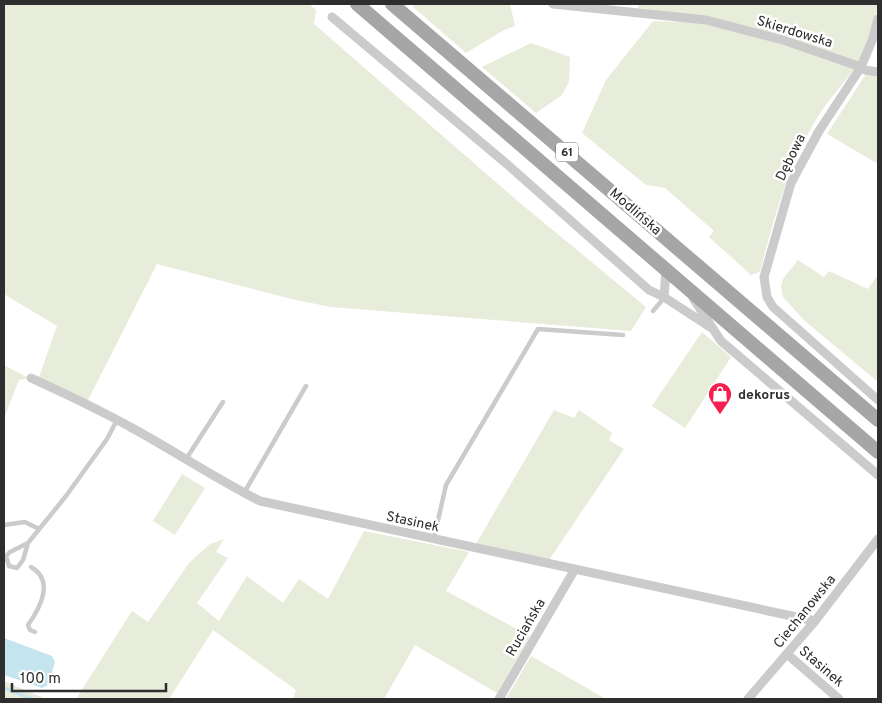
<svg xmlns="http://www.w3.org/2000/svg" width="882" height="703" font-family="Overpass,sans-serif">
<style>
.green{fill:#e7edda}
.water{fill:#c4e4ee}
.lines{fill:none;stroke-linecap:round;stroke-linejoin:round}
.stream{stroke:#c4e4ee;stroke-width:3}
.lane{stroke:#cbcbcb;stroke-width:4.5}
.street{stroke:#cbcbcb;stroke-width:9}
.primary{stroke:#a6a6a6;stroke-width:14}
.labels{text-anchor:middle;stroke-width:5;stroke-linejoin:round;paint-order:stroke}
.shield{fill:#fff;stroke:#6d6d6d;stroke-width:1}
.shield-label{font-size:12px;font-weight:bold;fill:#2e2e2e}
.street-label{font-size:14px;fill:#2e2e2e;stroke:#fff}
.poi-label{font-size:14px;font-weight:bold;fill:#2e2e2e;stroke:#fff;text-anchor:start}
</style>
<rect width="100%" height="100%" fill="#fff"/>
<!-- green -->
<g class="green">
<polygon points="4,4 309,4 316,10 314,24 514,198 646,307 631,331 331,307 291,299 157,264 87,402 39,377 57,326 4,294"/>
<polygon points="420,4 510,4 515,26 504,30 466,53 412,6"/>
<path d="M 639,4 L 878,4 L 878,6 C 873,25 870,48 857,64 L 709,18 L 638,8 Z"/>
<path d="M 653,21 L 706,23 L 813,53 L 854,69 C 843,84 829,99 819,115 C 789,162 774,218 760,272 L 751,275 L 709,237 L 714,231 L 665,188 L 646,185 L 582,133 L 606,80 Z"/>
<polygon points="531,43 570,57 569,82 562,95 536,113 482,67"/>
<polygon points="866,74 878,76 878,164 827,134"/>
<polygon points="798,260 824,277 829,271 868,289 878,275 878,382 805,321 783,297 781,286 783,279"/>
<polygon points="702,332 731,357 685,428 652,406"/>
<polygon points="4,365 28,378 19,380 4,418"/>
<polygon points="554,410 574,418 579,410 612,433 609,440 624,449 549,560 476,544"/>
<polygon points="182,474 205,488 175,535 153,521"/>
<polygon points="364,531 469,552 446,591 530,636 497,693 415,645 384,699 293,699 296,690 213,630 169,699 76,699 132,611 148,622 189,563 210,544 224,539 216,552 228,558 197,603 219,621 247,576 283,603 299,579 328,599"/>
<polygon points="531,656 606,699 506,699"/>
<polygon points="4,681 46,699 4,699"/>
</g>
<!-- water -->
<polygon class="water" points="4,638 52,656 55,662 48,685 42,688 4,675"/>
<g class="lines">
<!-- stream -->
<polyline class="stream" points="4,688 32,699"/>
<!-- lane -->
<g class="lane">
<polyline points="653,311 664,298"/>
<polyline points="186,459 223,402"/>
<polyline points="244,493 306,386"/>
<polyline points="4,525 25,522 39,529"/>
<polyline points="434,538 446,485 538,329 623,335"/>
<polyline points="28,543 23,560 17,568 9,566 6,556 10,552 28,543 66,496 107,439 117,420"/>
<path d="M 31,567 C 55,581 40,608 28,625 L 30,630 L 35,632"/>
</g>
<!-- street -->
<g class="street">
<polyline points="553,4 706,20 783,40 861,67 865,70 878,72"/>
<polyline points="332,17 508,165 649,290 664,297 713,329"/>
<polyline points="878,19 873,38 861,67 819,131 791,183 764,277 767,297 773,307 878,400"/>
<polyline points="664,297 666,271"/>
<polyline points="693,298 721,341 878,475"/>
<path d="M 31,378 C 66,394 100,410 134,429 C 176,452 216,479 260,501 L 815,621"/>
<polyline points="787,654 839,699"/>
<polyline points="499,699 575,569"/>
<polyline points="748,699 815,621 878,539"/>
</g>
<!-- primary -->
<g class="primary">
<polyline points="357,4 878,452"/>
<polyline points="392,4 878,420"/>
</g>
</g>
<!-- icons -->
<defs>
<g id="shop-pin" transform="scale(1.25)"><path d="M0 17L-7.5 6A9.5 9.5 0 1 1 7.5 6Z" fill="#f5204f" stroke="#fff"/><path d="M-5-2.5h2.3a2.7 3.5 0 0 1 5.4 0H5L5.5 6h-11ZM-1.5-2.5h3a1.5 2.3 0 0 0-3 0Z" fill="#fff"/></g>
</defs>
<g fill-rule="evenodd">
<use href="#shop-pin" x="720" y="394"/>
</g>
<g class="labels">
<!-- shield labels -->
<rect class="shield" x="556" y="142.5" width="22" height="19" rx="4"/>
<g class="shield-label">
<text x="567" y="156">61</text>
</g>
<!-- street labels -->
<g class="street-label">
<text transform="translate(795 31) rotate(17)" y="5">Skierdowska</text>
<text transform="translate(790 157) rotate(-64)" y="5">Dębowa</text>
<text transform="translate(636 211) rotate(41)" y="5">Modlińska</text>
<text transform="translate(413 521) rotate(12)" y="5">Stasinek</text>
<text transform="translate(804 611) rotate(-51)" y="5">Ciechanowska</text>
<text transform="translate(525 627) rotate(-60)" y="5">Ruciańska</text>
<text transform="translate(822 666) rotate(41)" y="5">Stasinek</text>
</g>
<!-- poi labels -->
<g class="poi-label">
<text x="738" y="399">dekorus</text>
</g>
</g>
<!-- border -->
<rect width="882" height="703" fill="none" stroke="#2e2e2e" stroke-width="10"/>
<!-- scale -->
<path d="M12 683v8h154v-8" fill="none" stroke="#2e2e2e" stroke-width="2.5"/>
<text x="20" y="683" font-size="15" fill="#2e2e2e" stroke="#ffffff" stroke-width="4" paint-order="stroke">100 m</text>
</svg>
